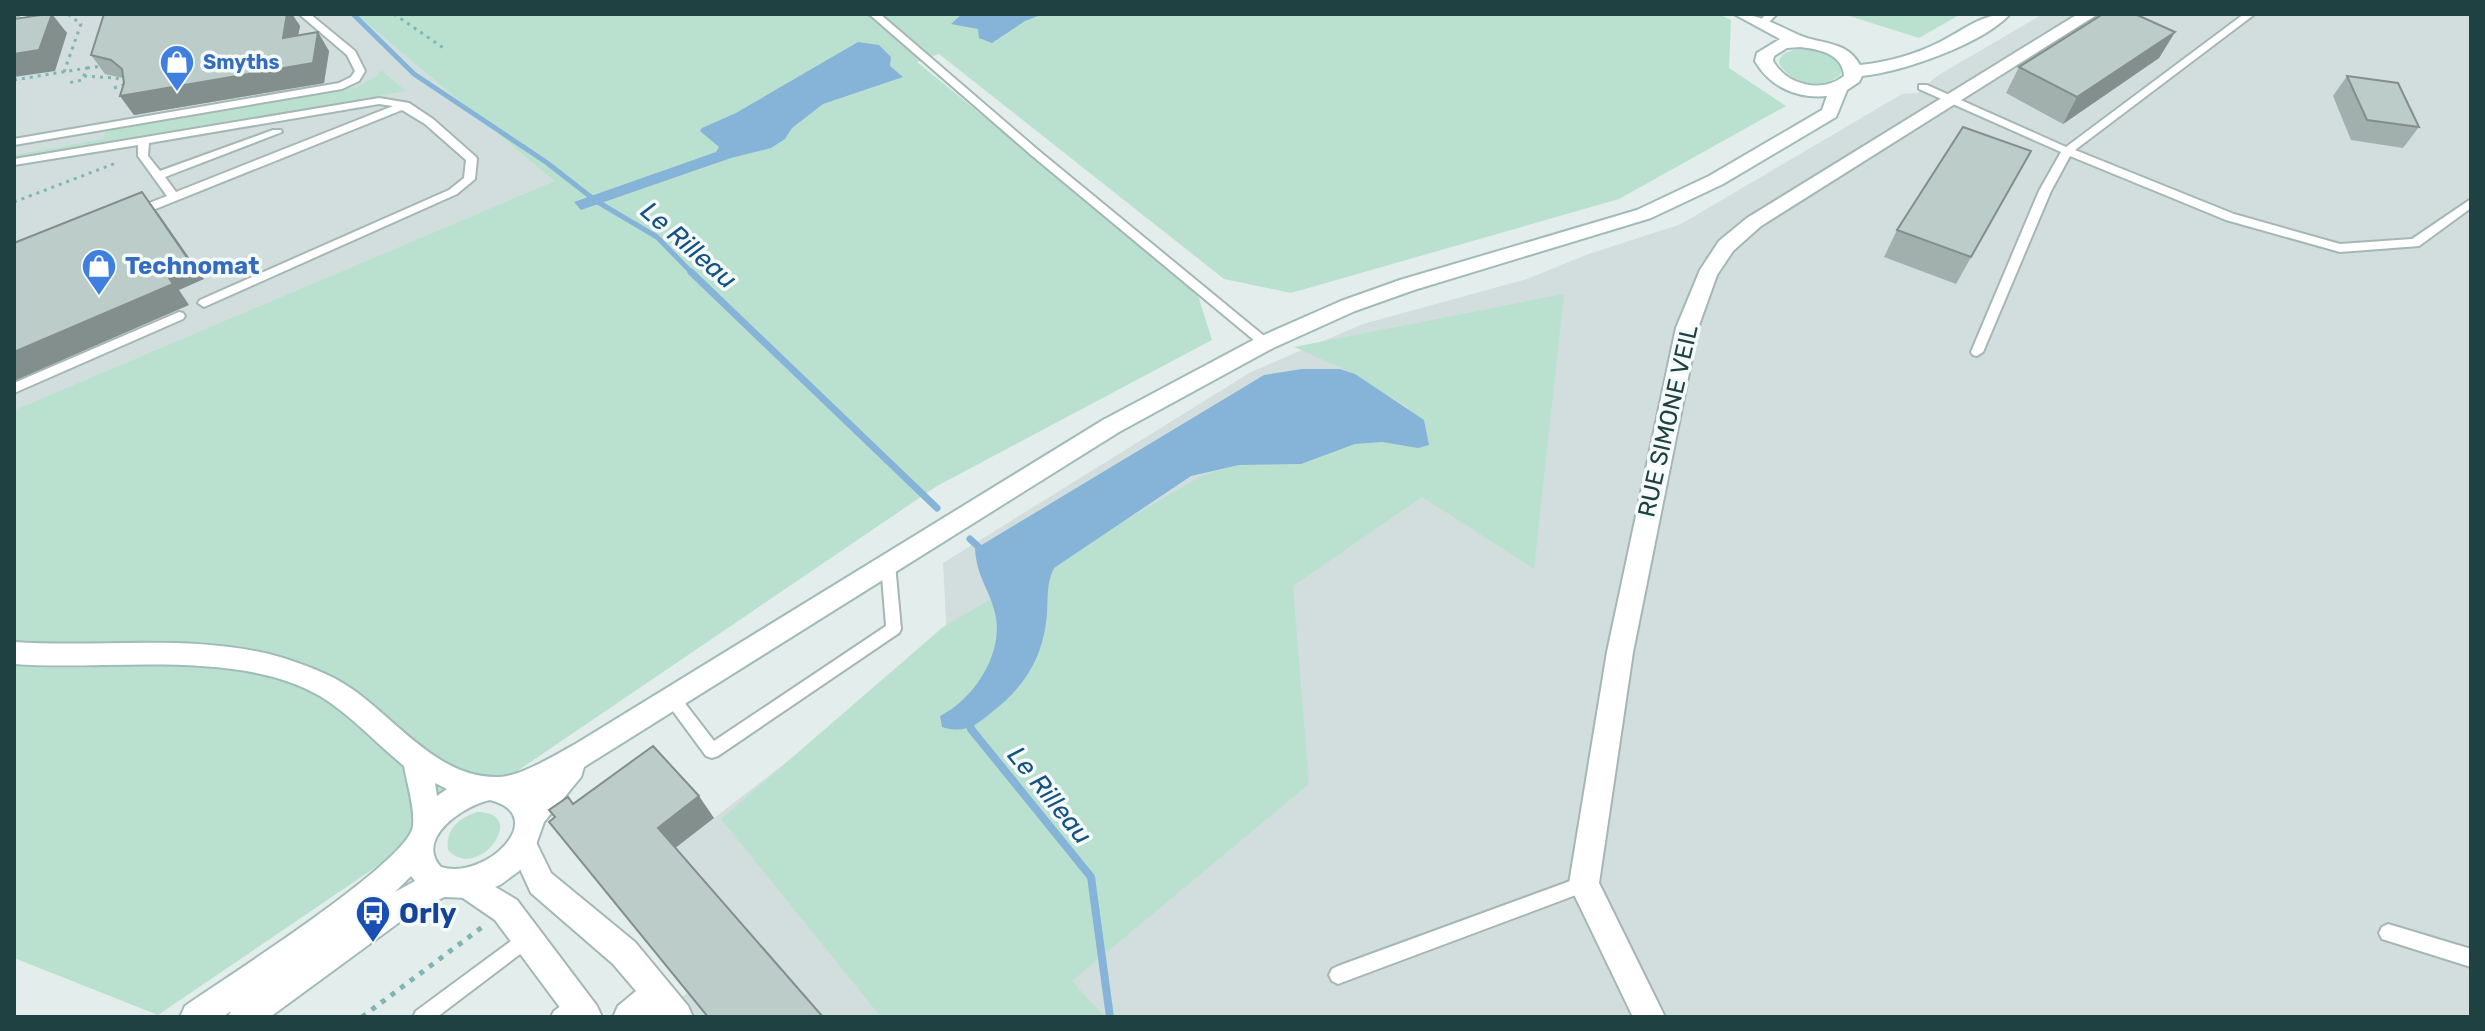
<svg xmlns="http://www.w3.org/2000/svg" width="2485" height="1031" font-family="Rubik,sans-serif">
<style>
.built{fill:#d1dedd}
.green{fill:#bae1d0}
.water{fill:#85b4d8}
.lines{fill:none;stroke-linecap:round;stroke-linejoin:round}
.stream-far2{stroke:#85b4d8;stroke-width:5}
.stream-far1{stroke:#85b4d8;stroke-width:7}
.stream{stroke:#85b4d8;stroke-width:8}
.service-casing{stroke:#a5b7b5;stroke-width:4}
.minor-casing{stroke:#a5b7b5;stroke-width:4}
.secondary-casing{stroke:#a0bbb9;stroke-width:4}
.path-far1{stroke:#80b5b3;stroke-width:3;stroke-dasharray:3 5;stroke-linecap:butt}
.path{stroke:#80b5b3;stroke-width:5;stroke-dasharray:5 7;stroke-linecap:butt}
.service{fill:#fff;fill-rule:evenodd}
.minor{fill:#fff;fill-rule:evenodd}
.secondary{fill:#fff;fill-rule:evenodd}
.wall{fill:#a1afad}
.shaded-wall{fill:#838f8d}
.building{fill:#bbccc9;stroke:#838f8d;stroke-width:2}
.labels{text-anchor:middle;stroke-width:7;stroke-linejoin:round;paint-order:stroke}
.far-shop-label{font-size:20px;font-weight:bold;fill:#366cbe;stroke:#f4faf9;text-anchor:start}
.shop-label{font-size:24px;font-weight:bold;fill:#366cbe;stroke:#f4faf9;text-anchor:start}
.street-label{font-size:24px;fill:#204141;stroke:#f4faf9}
.water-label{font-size:26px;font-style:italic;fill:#145184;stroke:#f4faf9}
.near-transit-label{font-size:28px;font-weight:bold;fill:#164399;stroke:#f4faf9;text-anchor:start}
</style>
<rect width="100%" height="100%" fill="#e3eeec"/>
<!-- built -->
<g class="built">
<polygon points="14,14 356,14 554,181 14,410"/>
<polygon points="2043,14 2471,14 2471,1017 660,1017 688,992 574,839 714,818 947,639 943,563 1251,372 1363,324 1527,279 1586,255 1681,224 1902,94 1918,93 1937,76"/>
</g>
<!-- green -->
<g class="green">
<polygon points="356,14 1718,14 1731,20 1729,68 1786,106 1619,199 1291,293 1224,279 939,54 917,62 1196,289 1212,340 937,486 158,1015 14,958 14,410 554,181"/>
<polygon points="1843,14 1961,14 1919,38"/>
<path d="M 1799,49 C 1817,50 1836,53 1842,71 L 1839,76 C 1821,90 1790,84 1779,63 C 1780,52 1790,51 1799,49 Z"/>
<polygon points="381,70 406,91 14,159 14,155 103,139 106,130 357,87 377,76"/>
<polygon points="1564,294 1534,569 1422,497 1293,586 1309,784 1072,981 1105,1017 881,1017 721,819 943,627 1203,475 1239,465 1301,464 1355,444 1382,442 1418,448 1408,407 1370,386 1355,374 1294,347"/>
<path d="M 477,812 C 531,812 477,883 448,850 C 445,829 459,818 477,812 Z"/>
</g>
<!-- water -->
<g class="water">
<polygon points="962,14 1043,14 1025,21 992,43 979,38 978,29 951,24"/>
<polygon points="858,42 879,45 891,57 890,66 903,77 823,104 792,128 785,139 771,148 731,158 581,210 574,202 716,152 719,147 700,131 702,128 736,113"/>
<path d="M 1302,369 L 1340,369 L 1355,374 L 1424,420 L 1429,445 L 1418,448 L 1382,442 L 1355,444 L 1301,464 L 1239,465 L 1191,476 L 1054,568 C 1045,585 1049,604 1046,623 C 1041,661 1022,689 992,712 C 975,726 965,734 942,727 L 940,716 C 973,700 1005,653 995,613 C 989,588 977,578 975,549 L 1264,375 Z"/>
</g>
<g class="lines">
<!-- stream-far2 -->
<polyline class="stream-far2" points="353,14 414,74 546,162 596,201 657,237 693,274"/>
<!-- stream-far1 -->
<g class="stream-far1">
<polyline points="691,272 937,508"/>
<polyline points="970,539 984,552"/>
</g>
<!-- stream -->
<polyline class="stream" points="970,723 971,729 1091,877 1110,1017"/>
<!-- service casing -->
<g class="service-casing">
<g id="service">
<polygon points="27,14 41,14 14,25 14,19"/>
<polygon points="299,14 310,14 355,51 365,71 359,81 342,89 14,145 14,139 339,83 351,77 355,71 347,55"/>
<polygon points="869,14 880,14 1038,150 1269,340 1271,343 1269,346 1261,346 1030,154"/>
<polygon points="1766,14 1777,14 1766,25 1760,25 1758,23"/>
<polygon points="2244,14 2255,14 2075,150 2234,214 2340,244 2412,239 2471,199 2471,208 2419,246 2340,252 2226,220 2070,156 2051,191 1983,352 1977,356 1973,355 1971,352 2039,191 2061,152 1919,89 1919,85 1927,85 2066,147"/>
<path d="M 379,98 L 409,103 L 433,119 L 476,157 L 477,159 L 475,179 L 457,194 L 204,307 L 198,303 L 200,300 L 449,190 L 464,178 L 466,160 L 425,124 L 402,110 L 138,216 L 132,212 L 134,209 L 167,196 L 138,156 L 138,145 L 14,165 L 14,159 ZM 379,104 L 393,106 L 176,192 L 165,177 L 282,132 L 281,130 L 273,130 L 160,171 L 148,156 L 149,143 Z"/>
<polygon points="179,312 183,313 185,316 183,319 14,393 14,383"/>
<polygon points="888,558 893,560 895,564 901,629 899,633 718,756 712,758 706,756 667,703 664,698 667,693 672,691 677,693 714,741 886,626 881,564 883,560"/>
<polygon points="1584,876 1590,878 1593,884 1590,890 1584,892 1338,984 1332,981 1329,975 1332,969 1338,966"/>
<polygon points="2388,924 2471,949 2471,967 2382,939 2379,933 2382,927"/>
<polygon points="526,930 532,933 535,939 532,945 437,1017 413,1017 416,1011"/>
<path d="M 576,995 L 582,998 L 585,1004 C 578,1020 566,1017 551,1017 L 554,1011 Z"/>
</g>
</g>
<!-- minor casing -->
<g class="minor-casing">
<g id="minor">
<polygon points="2078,14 2098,14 1761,226 1733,251 1717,275 1698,328 1633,652 1599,883 1665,1017 1633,1017 1569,884 1607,652 1676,328 1700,270 1719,241 1747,218"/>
<polygon points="523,832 533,836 551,873 635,942 688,1006 693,1017 613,1017 618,1006 636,991 613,964 531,893 509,845 513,836"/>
<polygon points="467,870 517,900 597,1006 602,1017 567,1017 495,920 457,894 452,884 457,874"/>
</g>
</g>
<!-- secondary casing -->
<g class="secondary-casing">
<path id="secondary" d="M 1734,14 C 1760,14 1776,25 1799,35 C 1822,45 1846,40 1860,65 C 1888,62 1914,55 1940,42 C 1966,29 1980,14 2010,14 C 1983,44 1902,72 1862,76 L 1859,82 L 1847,90 L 1836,117 L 1723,184 L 1651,218 L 1414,290 L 1355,311 L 1273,348 L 1119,432 L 584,767 L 581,777 L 544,822 L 533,853 L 519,871 L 500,885 L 467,898 L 444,897 L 401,921 L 270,1017 L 228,1017 L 231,1011 L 223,1017 L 180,1017 L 185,1006 C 222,980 409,862 413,826 C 415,808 407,784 404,766 C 376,743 351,715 320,696 C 237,648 107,671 14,664 L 14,642 C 101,648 195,633 280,657 C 305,665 331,674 352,689 C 398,721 439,779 499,777 C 522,776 557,754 577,743 L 1103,420 L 1257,338 L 1341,301 L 1400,280 L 1637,210 L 1709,176 L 1822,110 L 1827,96 C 1797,99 1770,87 1755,61 L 1757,53 L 1780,39 ZM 1800,47 C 1819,49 1843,54 1844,76 C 1821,94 1787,85 1773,61 L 1774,56 L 1787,48 ZM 435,783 L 447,789 L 437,796 ZM 490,800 C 552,816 485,881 441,867 C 414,838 465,805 490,800 ZM 411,876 L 415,881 L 395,892 Z"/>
</g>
<!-- path-far1 -->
<g class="path-far1">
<polyline points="394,14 445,49"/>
<polyline points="87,68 104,66"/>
<polyline points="64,72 81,24 69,15"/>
<polyline points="84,76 116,78 127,83"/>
<polyline points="14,80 87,68 82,80 68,83"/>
<polyline points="114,88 128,83"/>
<polyline points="14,202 116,163"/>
</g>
<!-- path -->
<polyline class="path" points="362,1017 485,925"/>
<!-- service -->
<use href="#service" class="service"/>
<!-- minor -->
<use href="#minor" class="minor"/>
<!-- secondary -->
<use href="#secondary" class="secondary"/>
</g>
<!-- wall -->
<g class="wall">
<polygon points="104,14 292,14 300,26 298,35 329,51 324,83 134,115 120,96 124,83 123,78 105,74 91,55"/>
<polygon points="2175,32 2159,58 2063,124 2006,93 2019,67"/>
<polygon points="2347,76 2419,127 2403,148 2351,140 2333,96"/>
<polygon points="2031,151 1956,284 1884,257 1897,230"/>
</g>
<!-- shaded-wall -->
<g class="shaded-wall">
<polygon points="52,14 67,33 55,71 14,77 14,54"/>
<polygon points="287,14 292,14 300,26 294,57 283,38"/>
<polygon points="318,32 329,51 324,83 134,115 120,96"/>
<polygon points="2175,32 2159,58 2063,124 2077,97"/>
<polygon points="142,192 158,213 204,279 179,290 189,305 14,381 14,352 163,269"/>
<polygon points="699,796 714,818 674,849 658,828"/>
</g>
<!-- building -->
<g class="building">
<polygon points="47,14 52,14 39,50 14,54 14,19"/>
<polygon points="104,14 287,14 283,38 318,32 313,63 120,96 124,83 122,69 111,60 91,55"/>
<polygon points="2103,14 2135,14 2175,32 2077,97 2019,67"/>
<polygon points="2347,76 2398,83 2419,127 2367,120"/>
<polygon points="1963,127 2031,151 1971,257 1897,230"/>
<polygon points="142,192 188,259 163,269 173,284 14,352 14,243"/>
<polygon points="653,746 699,796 658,828 823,1017 708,1017 549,822 555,817 549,810 568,797 573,804"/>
</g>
<!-- icons -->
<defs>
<g id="shop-pin" transform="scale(1.8)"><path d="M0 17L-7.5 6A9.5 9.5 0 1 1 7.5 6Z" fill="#3f7fe0" stroke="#f4faf9"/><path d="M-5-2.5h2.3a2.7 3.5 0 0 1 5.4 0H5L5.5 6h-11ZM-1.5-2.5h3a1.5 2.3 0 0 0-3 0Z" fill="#fff"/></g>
<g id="bus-pin" transform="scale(1.8)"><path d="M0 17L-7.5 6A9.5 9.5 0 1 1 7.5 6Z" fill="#1a4fb4" stroke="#f4faf9"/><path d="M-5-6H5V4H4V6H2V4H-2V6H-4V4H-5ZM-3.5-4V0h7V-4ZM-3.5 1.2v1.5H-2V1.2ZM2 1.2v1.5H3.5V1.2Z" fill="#fff"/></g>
</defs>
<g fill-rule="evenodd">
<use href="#shop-pin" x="177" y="62"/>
<use href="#shop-pin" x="99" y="266"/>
<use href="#bus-pin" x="373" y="913"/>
</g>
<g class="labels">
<!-- far-shop labels -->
<g class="far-shop-label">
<text x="203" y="69">Smyths</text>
</g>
<!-- shop labels -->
<g class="shop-label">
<text x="125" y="274">Technomat</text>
</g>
<!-- street labels -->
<g class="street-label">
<text transform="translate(1668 421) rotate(-77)" y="8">RUE SIMONE VEIL</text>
</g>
<!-- water labels -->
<g class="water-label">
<text transform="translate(689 245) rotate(41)" y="9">Le Rilleau</text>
<text transform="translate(1050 795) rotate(51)" y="9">Le Rilleau</text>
</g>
<!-- near-transit labels -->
<g class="near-transit-label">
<text x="399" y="923">Orly</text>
</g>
</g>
<!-- border -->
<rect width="2485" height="1031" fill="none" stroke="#204141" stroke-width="32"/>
</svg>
